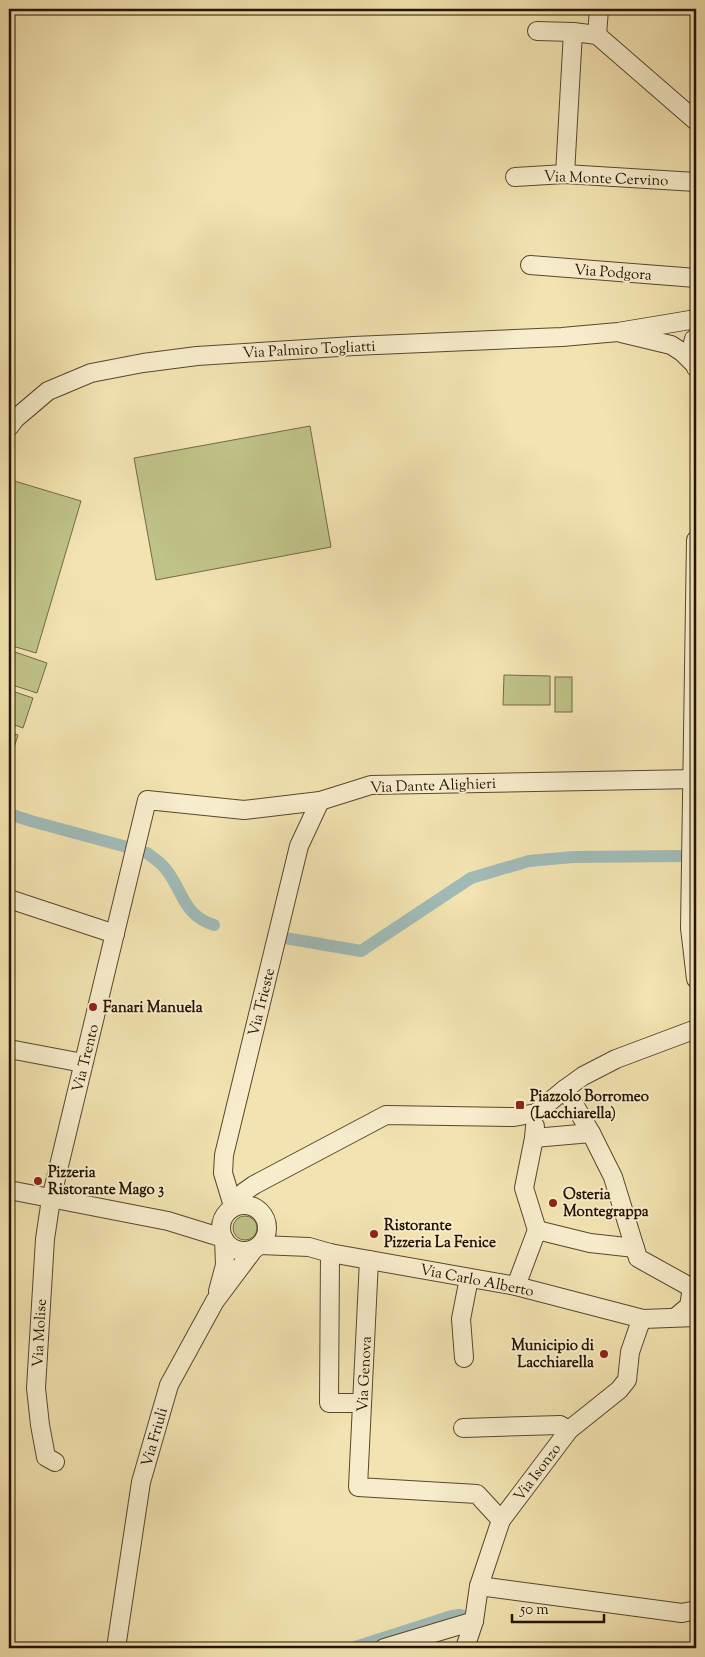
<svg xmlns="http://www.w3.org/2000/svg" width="705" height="1657" font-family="'Sorts Mill Goudy',serif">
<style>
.green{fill:#bfc388;stroke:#726b44}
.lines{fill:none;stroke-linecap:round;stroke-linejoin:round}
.canal{stroke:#a0bbb7;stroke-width:12}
.minor-casing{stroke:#58472d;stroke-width:20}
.minor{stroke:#f7edcc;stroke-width:18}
.poi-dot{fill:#8f2418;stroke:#f7edcc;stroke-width:2}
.labels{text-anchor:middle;stroke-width:4;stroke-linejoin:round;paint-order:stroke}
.street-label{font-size:15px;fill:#251301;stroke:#f7edcc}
.poi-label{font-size:15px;font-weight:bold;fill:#251301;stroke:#f7edcc;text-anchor:start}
</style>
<rect width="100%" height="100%" fill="#f2e3b0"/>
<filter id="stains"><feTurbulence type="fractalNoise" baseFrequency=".004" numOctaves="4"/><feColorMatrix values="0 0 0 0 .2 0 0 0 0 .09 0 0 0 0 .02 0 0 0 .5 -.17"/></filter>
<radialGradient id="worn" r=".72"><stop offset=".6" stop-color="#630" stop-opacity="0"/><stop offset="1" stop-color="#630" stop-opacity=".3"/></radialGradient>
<!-- green -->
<g class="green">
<polygon points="310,426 331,547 156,580 134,458"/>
<polygon points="11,480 81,501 36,653 9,645 9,487"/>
<polygon points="9,650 47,663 37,693 9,684"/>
<polygon points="504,675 550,676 550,705 503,705"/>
<rect x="555" y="677" width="17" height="35"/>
<polygon points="9,690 33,698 23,728 9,723"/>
<polygon points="9,732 18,735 9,763"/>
<circle cx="245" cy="1228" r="12"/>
</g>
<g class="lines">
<!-- canal -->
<g class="canal">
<polyline points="9,814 31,821 127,847"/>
<path d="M 147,853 C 152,857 159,861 163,866 C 183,887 181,915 214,925"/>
<polyline points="285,938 361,951 471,878 529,861 573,857 681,856"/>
<polyline points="352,1648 452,1616 460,1615 466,1617"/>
</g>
<!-- minor casing -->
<g class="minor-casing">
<g id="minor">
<polyline points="537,31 573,32 597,35 696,121"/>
<polyline points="597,35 599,9"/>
<polyline points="565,174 573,32"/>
<polyline points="515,177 565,174 696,182"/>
<polyline points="530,265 696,278"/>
<polyline points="621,333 671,345 682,352 695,365"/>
<polyline points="694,339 692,347 696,368"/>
<polyline points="9,427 15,419 48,391 91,373 143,363 197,356 354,346 562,337 618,332 690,320"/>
<polyline points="696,540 690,928 696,979"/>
<polyline points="9,899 115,934"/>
<polyline points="9,1049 83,1063"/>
<polyline points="535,1126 534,1138 591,1133 565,1089"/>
<polyline points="591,1133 613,1177 638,1258 692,1288 689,1306 676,1317"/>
<polyline points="9,1190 168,1221 223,1238"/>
<circle cx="244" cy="1228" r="23"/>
<polyline points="233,1206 223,1173 224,1155 299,846 320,801"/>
<polyline points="231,1209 244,1192 254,1185 386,1115 514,1117 536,1113 565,1089 583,1076 616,1059 696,1029"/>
<polyline points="537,1230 590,1243 635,1248"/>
<polyline points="260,1245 309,1247 330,1253 516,1286 643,1319 696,1317"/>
<polyline points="330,1253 329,1403 362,1403"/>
<polyline points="369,1260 358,1487 477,1494 501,1520"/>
<polyline points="516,1286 537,1230 524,1188 534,1138"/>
<polyline points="218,1291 225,1265 224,1239"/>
<polyline points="464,1358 461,1319 469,1278"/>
<polyline points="463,1428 560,1425 569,1430"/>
<polyline points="55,1462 46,1457 40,1425 36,1388 45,1239 51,1199 147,800 244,810 320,801 371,785 696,779"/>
<polyline points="479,1586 682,1613 696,1610"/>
<polyline points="116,1648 141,1482 169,1385 215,1301 254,1249"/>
<polyline points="384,1648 474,1621"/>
<polyline points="465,1648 474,1621 479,1586 501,1520 569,1430 619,1390 627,1380 630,1352 639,1326 643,1319"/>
</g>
</g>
<!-- minor -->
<use href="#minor" class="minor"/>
</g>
<!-- markers -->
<g class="poi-dot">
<circle cx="93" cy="1007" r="5"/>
<rect x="515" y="1100" width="10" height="10" rx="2.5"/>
<circle cx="38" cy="1181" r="5"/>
<circle cx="553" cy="1203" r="5"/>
<circle cx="374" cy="1234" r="5"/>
<circle cx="604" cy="1354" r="5"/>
</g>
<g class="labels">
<!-- street labels -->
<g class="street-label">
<text transform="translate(606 178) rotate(2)" y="5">Via Monte Cervino</text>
<text transform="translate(613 272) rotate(4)" y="5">Via Podgora</text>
<text transform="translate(309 349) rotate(-3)" y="5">Via Palmiro Togliatti</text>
<text transform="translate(433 785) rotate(-2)" y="5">Via Dante Alighieri</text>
<text transform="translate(261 1002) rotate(-76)" y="5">Via Trieste</text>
<text transform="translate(85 1058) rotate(-76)" y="5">Via Trento</text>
<text transform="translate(477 1280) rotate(11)" y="5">Via Carlo Alberto</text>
<text transform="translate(39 1333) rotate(-87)" y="5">Via Molise</text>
<text transform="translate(364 1374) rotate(-87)" y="5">Via Genova</text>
<text transform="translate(154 1437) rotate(-74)" y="5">Via Friuli</text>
<text transform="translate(537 1472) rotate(-53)" y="5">Via Isonzo</text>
</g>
<!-- poi labels -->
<g class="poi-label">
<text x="103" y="1012">Fanari Manuela</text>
<text x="530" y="1101">Piazzolo Borromeo<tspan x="530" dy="17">(Lacchiarella)</tspan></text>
<text x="48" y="1177">Pizzeria<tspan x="48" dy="17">Ristorante Mago 3</tspan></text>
<text x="563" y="1199">Osteria<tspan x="563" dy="17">Montegrappa</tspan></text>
<text x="384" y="1230">Ristorante<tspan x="384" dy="17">Pizzeria La Fenice</tspan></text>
<text x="594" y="1350" text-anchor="end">Municipio di<tspan x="594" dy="17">Lacchiarella</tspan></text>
</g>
</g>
<!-- margin -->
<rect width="705" height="1657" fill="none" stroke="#f2e3b0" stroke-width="30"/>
<rect x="10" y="10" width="685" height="1637" fill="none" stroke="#251301" stroke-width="2.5"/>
<rect x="15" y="15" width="675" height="1627" fill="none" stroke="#251301"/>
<!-- scale -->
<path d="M512 1614v8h92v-8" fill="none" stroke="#251301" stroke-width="2.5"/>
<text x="520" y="1614" font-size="15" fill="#251301" stroke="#f7edcc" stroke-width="4" paint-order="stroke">50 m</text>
<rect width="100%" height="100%" filter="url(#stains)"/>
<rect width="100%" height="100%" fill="url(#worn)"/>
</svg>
